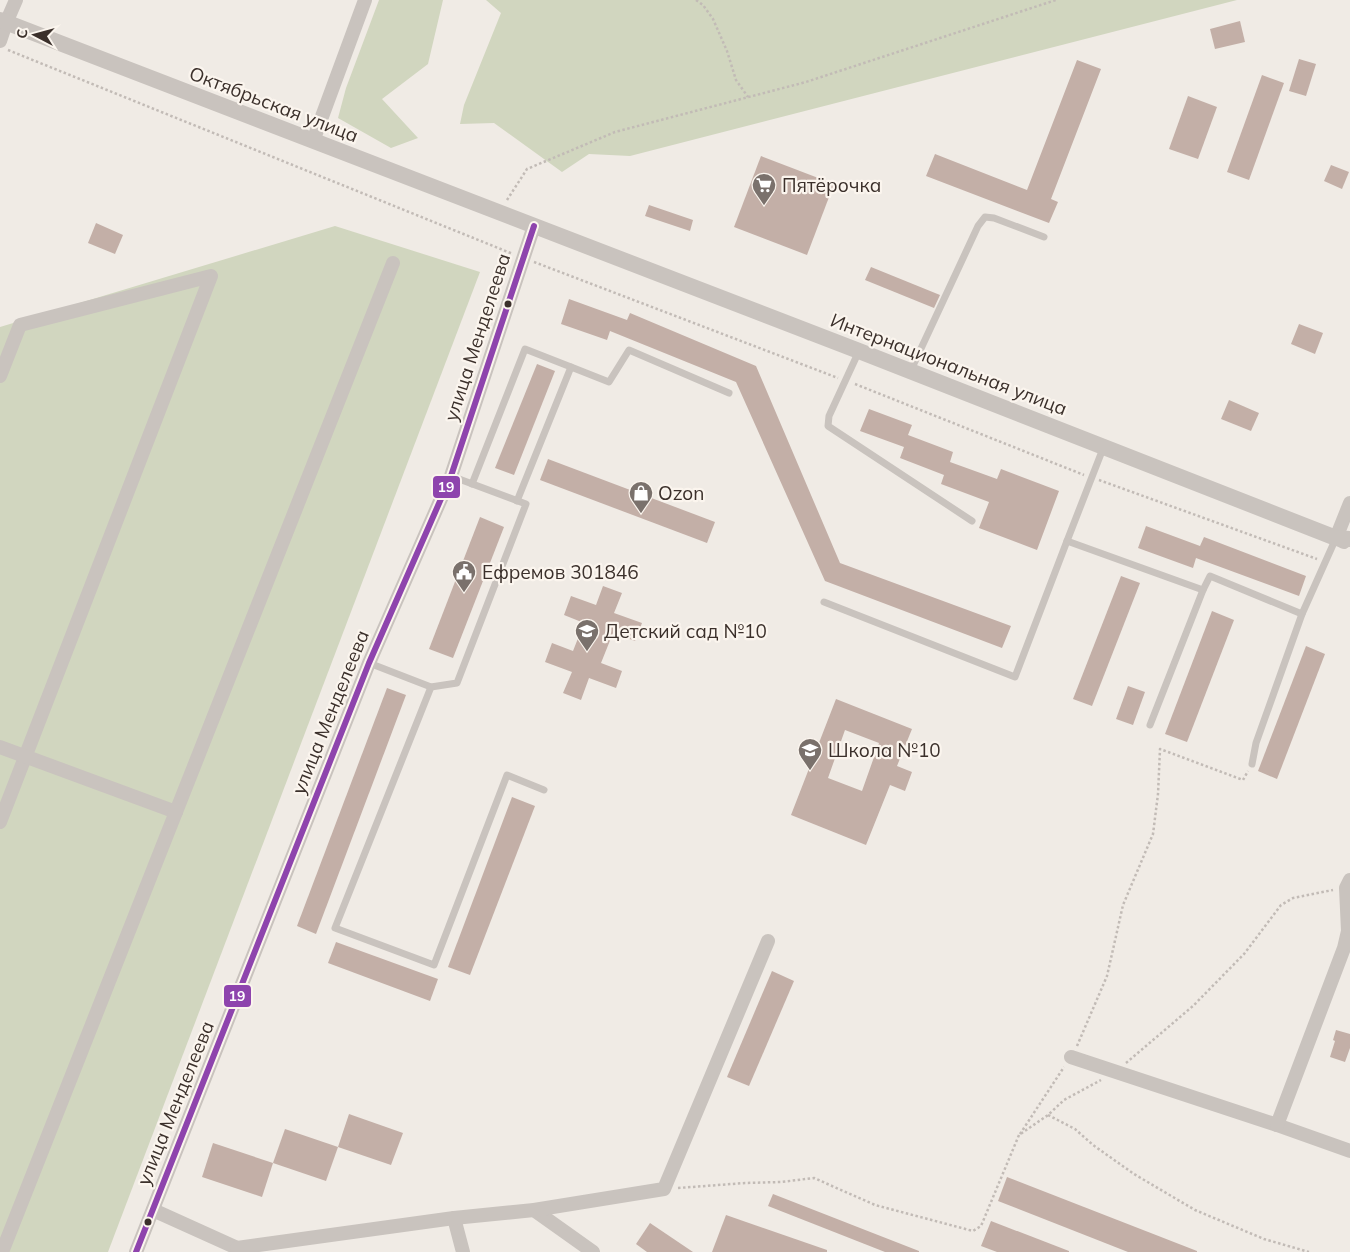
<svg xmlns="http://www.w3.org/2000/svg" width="1350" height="1252" font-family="Mulish,sans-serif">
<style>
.green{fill:#d1d6bf}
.building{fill:#c3afa7;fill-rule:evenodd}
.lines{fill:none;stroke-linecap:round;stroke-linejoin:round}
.path{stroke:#c2bbb6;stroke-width:2.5;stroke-dasharray:2.5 2.5;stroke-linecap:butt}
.service{stroke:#c9c3be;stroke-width:7}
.minor{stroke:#c9c3be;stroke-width:14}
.tertiary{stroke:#c9c3be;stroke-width:16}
.bus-1-casing{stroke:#fbf5ee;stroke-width:10}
.bus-1{stroke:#8e44ad;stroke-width:6}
.bus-dot{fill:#3b302b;stroke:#fbf5ee;stroke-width:2}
.labels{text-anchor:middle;stroke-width:4.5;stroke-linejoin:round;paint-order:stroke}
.street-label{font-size:19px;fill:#3b302b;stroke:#fbf5ee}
.poi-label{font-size:19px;fill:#3b302b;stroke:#fbf5ee;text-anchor:start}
.line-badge{stroke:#fbf5ee;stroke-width:2}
.badge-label{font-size:14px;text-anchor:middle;font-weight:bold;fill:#fff}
</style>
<rect width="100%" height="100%" fill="#f0ebe5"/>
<!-- green -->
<g class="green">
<polygon points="379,0 443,0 428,64 382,99 418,138 391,148 338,118 346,88"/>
<polygon points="486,0 1237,0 630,156 589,154 562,172 494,123 460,124 464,105 501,13"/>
<polygon points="335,226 480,272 108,1252 0,1252 0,327"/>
</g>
<!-- building -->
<g class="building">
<polygon points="1240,21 1245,42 1215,49 1210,29"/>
<polygon points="1299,59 1316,64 1306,96 1289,91"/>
<polygon points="1077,60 1101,69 1051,199 1058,202 1049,223 926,176 935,154 1027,190"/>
<polygon points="1262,75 1284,83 1249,180 1227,172"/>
<polygon points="1188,96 1217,107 1198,159 1169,149"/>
<polygon points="761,156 834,184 807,255 734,227"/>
<polygon points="1331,165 1349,172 1342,189 1324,181"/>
<polygon points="649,205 693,220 690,231 645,216"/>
<polygon points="96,223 123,235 115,254 88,243"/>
<polygon points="871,267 940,295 934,308 865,280"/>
<polygon points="569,299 627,320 630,313 756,366 840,563 1011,626 1002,648 825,581 736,382 610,331 607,340 561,324"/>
<polygon points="1299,324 1323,333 1315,354 1291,344"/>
<polygon points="537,364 555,371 514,475 495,468"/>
<polygon points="1229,400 1259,413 1251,431 1221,419"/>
<polygon points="869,409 912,425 908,435 953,452 950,462 997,479 1001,469 1059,491 1037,550 979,528 989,502 941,484 944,475 900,458 904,447 860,431"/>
<polygon points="548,459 715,522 707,543 540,480"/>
<polygon points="480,517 504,527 453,658 429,649"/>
<polygon points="1146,526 1200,546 1204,537 1306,576 1299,596 1196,558 1193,568 1138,548"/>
<polygon points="1121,576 1140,583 1092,706 1073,699"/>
<polygon points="603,586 622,593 614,613 642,623 635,641 613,633 601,663 622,671 616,688 589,678 581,700 563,693 572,672 545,662 552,643 573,651 584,623 564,615 571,596 596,605"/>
<polygon points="1212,611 1234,620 1187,742 1165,734"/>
<polygon points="1306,646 1325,654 1277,779 1258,771"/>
<polygon points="1128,686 1145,692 1133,725 1116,719"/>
<polygon points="387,688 406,695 316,934 297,926"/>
<path d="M 836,699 L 912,729 L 897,766 L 912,772 L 905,791 L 890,785 L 866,845 L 791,815 ZM 845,730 L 879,743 L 862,791 L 828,778 Z"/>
<polygon points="512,797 535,806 470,975 448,967"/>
<polygon points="336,942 438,979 430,1001 328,963"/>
<polygon points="772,971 794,981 749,1086 727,1077"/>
<polygon points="1336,1030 1350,1034 1350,1048 1345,1062 1330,1057 1335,1041 1333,1040"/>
<polygon points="349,1114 403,1133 391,1165 338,1147"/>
<polygon points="285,1129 338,1147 326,1181 273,1163"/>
<polygon points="213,1143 273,1163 262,1197 202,1177"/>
<polygon points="1007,1177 1197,1251 1197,1252 1128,1252 998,1201"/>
<polygon points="773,1194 919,1251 919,1252 885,1252 768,1206"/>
<polygon points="726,1215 827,1250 827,1252 712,1252"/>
<polygon points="991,1221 1069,1251 1069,1252 997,1252 981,1246"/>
<polygon points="650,1223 693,1252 647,1252 636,1244"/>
</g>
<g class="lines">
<!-- path -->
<g class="path">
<polyline points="696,0 703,5 713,19 727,51 736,80 748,97"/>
<polyline points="8,50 513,254"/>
<polyline points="507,200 527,169 615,132 806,82 1056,0"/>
<polyline points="534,262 838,378"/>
<polyline points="855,384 1084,475"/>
<polyline points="1099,480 1317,559"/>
<polyline points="1077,1046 1107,976 1123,905 1153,834 1158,794 1160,749 1243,780 1248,771"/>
<polyline points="1126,1063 1193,1006 1244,954 1281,905 1293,898 1333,890"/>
<polyline points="1048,1115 1075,1129 1093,1145 1134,1174 1195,1210 1264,1239 1309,1252"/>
<polyline points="1020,1134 1064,1067"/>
<polyline points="678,1188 745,1183 781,1182 814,1178 875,1205 973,1231 981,1226 1019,1135 1048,1115 1064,1100 1101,1080"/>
</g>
<!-- service -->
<g class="service">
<polyline points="859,351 829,416 828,426 972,521"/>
<polyline points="571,367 609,382 629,350 729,393"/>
<polyline points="911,370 978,226 985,217 994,218 1044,237"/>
<polyline points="1104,446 1067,541 1203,590 1210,576 1302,614"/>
<polyline points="472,484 525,349 571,367 517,501"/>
<polyline points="824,602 1015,677 1067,541"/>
<polyline points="369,663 431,687 457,683 526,504 451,476"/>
<polyline points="431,687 335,928 434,965 507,775 544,790"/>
<polyline points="1150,725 1203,590"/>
<polyline points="1252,764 1256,743 1302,614 1336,538"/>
</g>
<!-- minor -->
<g class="minor">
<polyline points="0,41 6,23 16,0"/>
<polyline points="313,141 365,0"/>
<polyline points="0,376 20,325 211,276 0,822"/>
<polyline points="1344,542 1336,538 1350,503"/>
<polyline points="0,747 176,812"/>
<polyline points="1071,1057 1277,1125 1350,1151"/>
<polyline points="1277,1125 1344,948 1348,931 1346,888 1350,880"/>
<polyline points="153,1210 237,1248 240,1252"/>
<polyline points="534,1210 593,1252"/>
<polyline points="454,1218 463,1252"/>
<polyline points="237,1248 454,1218 534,1210 664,1189 768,941"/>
<polyline points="2,1252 393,263"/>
<polyline points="136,1252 369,663 451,476 534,226"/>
</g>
<!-- tertiary -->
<polyline class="tertiary" points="0,20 859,351 1336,538 1350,539"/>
<!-- bus-1 casing -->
<g class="bus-1-casing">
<polyline id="bus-1" points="136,1252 369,663 451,476 534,226"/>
</g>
<!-- bus-1 -->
<use href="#bus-1" class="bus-1"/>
</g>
<!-- icons -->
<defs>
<g id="supermarket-pin" transform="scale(1.25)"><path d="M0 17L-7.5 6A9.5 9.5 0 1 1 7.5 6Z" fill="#7a716c" stroke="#fbf5ee"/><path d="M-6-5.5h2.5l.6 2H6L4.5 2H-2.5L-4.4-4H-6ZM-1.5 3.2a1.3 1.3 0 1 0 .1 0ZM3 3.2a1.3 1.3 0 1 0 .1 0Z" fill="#fff"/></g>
<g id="shop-pin" transform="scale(1.25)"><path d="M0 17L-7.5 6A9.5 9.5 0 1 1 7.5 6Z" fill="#7a716c" stroke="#fbf5ee"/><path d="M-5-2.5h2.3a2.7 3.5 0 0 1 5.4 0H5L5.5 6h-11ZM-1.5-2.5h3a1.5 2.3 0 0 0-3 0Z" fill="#fff"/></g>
<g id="civic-pin" transform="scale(1.25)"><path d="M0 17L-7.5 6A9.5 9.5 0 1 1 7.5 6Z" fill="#7a716c" stroke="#fbf5ee"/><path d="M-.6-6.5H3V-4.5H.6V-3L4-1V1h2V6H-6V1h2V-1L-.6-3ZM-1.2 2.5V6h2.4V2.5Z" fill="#fff"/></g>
<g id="school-pin" transform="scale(1.25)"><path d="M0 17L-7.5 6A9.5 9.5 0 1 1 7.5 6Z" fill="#7a716c" stroke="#fbf5ee"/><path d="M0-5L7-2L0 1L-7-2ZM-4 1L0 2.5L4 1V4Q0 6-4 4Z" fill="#fff"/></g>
</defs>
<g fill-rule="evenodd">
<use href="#supermarket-pin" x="764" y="185"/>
<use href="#shop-pin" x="641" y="493"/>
<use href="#civic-pin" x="464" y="572"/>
<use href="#school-pin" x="587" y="631"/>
<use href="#school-pin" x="810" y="750"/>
</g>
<!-- markers -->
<g class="bus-dot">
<circle cx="508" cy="304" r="4.5"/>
<circle cx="148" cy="1222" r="4.5"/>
</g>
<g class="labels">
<!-- street labels -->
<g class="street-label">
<text transform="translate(274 104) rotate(21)" y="7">Октябрьская улица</text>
<text transform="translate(477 337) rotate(-72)" y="7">улица Менделеева</text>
<text transform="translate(949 364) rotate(21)" y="7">Интернациональная улица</text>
<text transform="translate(330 712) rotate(-68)" y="7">улица Менделеева</text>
<text transform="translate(175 1103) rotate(-68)" y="7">улица Менделеева</text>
</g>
<!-- poi labels -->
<g class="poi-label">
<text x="782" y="192">Пятёрочка</text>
<text x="658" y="500">Ozon</text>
<text x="482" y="579">Ефремов 301846</text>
<text x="604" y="638">Детский сад №10</text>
<text x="828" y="757">Школа №10</text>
</g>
</g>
<g class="line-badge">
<rect x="432" y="475" width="29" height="24" rx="5" fill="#8e44ad"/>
<rect x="223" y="984" width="29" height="24" rx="5" fill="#8e44ad"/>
</g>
<g class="badge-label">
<text x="446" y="492">19</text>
<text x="237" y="1001">19</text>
</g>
<!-- north arrow -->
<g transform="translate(35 35) rotate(276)" stroke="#fbf5ee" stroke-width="4" paint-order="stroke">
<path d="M0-4L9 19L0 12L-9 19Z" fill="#3b302b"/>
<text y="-8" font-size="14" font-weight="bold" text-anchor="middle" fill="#3b302b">С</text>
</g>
</svg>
